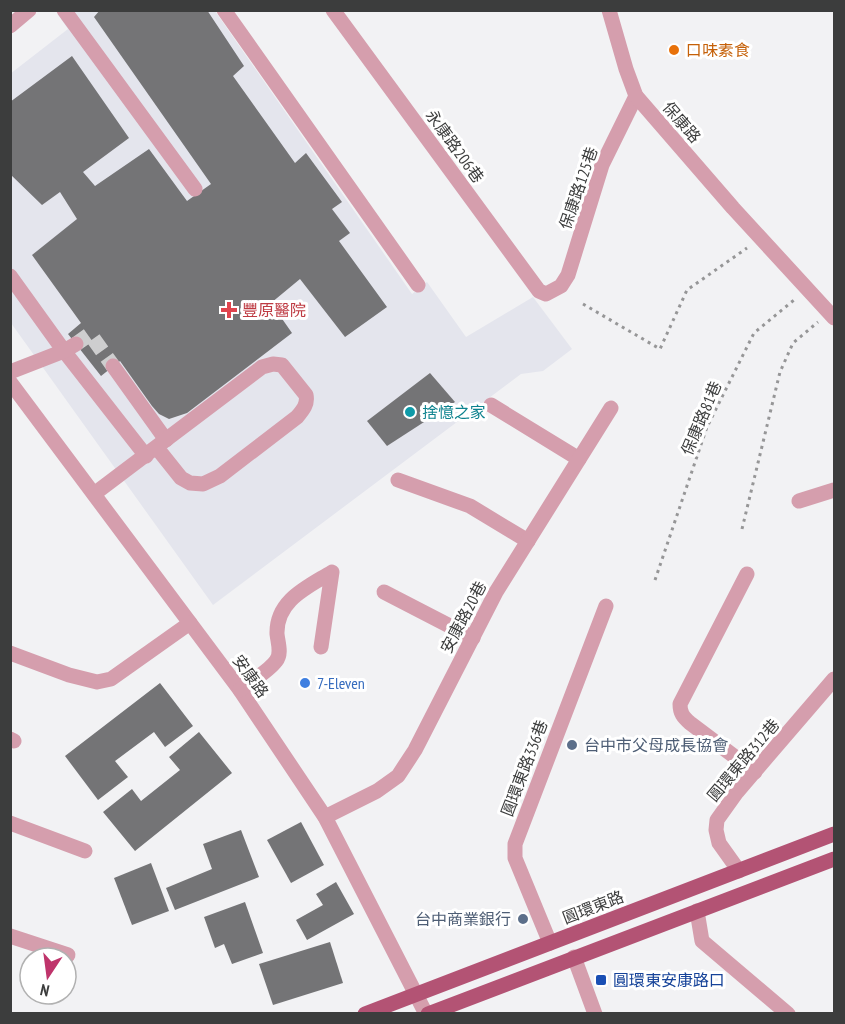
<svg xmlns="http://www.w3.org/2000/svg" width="845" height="1024" font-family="'PT Sans Narrow','Noto Sans TC',sans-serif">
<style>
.built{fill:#e4e5ed}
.building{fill:#747476}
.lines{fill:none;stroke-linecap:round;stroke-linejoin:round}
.minor-tunnel{stroke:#cececf;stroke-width:15;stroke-dasharray:15 8;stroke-linecap:butt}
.path{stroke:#969697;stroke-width:3;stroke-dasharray:3 4.5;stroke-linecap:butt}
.minor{stroke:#d59ead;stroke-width:15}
.major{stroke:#b35374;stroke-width:15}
.food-dot{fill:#e8710a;stroke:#fff;stroke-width:2}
.health-dot{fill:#e0444e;stroke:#fff;stroke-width:2}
.culture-dot{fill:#0f9aa8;stroke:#fff;stroke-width:2}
.shop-dot{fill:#3f7fe0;stroke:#fff;stroke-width:2}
.service-dot{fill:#5c6f8a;stroke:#fff;stroke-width:2}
.transit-dot{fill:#1a4fb4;stroke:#fff;stroke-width:2}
.labels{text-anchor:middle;stroke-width:6;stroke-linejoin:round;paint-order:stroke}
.food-label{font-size:16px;fill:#c56008;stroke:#fff;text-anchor:start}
.street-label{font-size:16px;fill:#3c3d3d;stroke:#fff}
.health-label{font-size:16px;fill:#be3a42;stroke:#fff;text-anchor:start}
.culture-label{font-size:16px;fill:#0d838f;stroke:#fff;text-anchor:start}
.shop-label{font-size:16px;fill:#366cbe;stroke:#fff;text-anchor:start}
.service-label{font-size:16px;fill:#4e5e75;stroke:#fff;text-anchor:start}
.transit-label{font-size:16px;fill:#164399;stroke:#fff;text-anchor:start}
</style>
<rect width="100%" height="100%" fill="#f2f2f4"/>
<!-- built -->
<polygon class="built" points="71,11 215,11 412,294 427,282 466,337 533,297 572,349 543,371 521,374 213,605 11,323 10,74 68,29 61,19"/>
<!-- building -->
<g class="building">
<polygon points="100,10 207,10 244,66 233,76 295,163 306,153 342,202 332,209 350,233 339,241 387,307 345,337 300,279 271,303 292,333 187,413 169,419 159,414 152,406 120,361 101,376 68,334 81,323 32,255 77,219 60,192 42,205 10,174 10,102 72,56 129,138 83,172 95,186 149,149 187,201 211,184 94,17"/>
<polygon points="430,373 455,402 387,446 367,421"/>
<polygon points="160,683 193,726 165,747 154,732 115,761 128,777 98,800 65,756"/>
<polygon points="199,732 232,773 135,851 103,812 132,789 141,801 180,770 169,757"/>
<polygon points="301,822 324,865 291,883 267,840"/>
<polygon points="241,830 259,877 175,910 166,888 212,869 203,844"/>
<polygon points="151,863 169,911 132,925 114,878"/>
<polygon points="336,882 354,914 307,940 296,920 323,905 316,894"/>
<polygon points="245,902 263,953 232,964 224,944 215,948 204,917"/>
<polygon points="330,942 343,983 273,1005 259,964"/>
</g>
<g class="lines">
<!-- minor-tunnel -->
<polyline class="minor-tunnel" points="76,344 90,334 113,366"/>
<!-- path -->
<g class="path">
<polyline points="583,304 660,349 687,290 747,248"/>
<polyline points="742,529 780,372 793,343 818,322"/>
<polyline points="655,580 707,427 754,333 794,300"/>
</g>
<!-- minor -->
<g class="minor">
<polyline points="64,10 195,189"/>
<polyline points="224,10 418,285"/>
<polyline points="333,10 539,291 546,294 561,286 568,275 602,165 636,96"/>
<polyline points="609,10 626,69 636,96 733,208 834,318"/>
<polyline points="10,26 29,10"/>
<polyline points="10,276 64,351 146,456"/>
<polyline points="113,366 166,440"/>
<polyline points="10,372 64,351 76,344"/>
<polyline points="10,382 240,690 325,817 426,1014"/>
<polyline points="491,405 579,459"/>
<polyline points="398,480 470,506 528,541"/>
<path d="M 94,494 L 262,367 L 273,364 L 282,365 L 306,395 C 308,404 303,410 297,417 L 220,476 L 203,484 L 190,483 L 181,478 L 157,448"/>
<polyline points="799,501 834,490"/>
<path d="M 747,574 L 680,704 C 680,713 683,717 690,723 L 755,772"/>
<polyline points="384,592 473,638"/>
<polyline points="10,653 69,675 97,682 111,679 190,623"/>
<path d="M 240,690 C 250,682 269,671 276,661 C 282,654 278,643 277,634 C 276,600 308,587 332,572 L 321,647"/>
<polyline points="10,739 14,741"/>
<polyline points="325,817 377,791 398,776 415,750 496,592 611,408"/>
<polyline points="10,823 85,851"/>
<polyline points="739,871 719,843 716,830 717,820 737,792 834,679"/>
<polyline points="697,911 702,941 788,1014"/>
<polyline points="10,936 68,955"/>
<polyline points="550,943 515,858 515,844 606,606"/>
<polyline points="574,957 595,1014"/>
</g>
<!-- major -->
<g class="major">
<polyline points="365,1014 834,834"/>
<polyline points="428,1014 834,859"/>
</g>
</g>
<!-- markers -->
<circle class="food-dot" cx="674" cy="50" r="6"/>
<path class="health-dot" d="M226 301h6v6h6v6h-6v6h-6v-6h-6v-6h6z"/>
<circle class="culture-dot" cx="410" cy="412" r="6"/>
<circle class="shop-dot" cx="305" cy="683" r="6"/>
<g class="service-dot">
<circle cx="572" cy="745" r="6"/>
<circle cx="523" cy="919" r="6"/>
</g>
<rect class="transit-dot" x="595" y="974" width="12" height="12" rx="3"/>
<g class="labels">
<!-- food labels -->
<g class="food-label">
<text x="686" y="56">口味素食</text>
</g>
<!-- street labels -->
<g class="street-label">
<text transform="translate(682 122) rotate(49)" y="6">保康路</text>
<text transform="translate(455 146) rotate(54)" y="6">永康路206巷</text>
<text transform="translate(578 188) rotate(-71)" y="6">保康路125巷</text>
<text transform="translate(701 418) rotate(-67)" y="6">保康路81巷</text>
<text transform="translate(463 617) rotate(-62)" y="6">安康路20巷</text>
<text transform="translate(251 676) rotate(54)" y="6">安康路</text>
<text transform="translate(743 760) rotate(-50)" y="6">圓環東路312巷</text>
<text transform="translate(524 768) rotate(-69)" y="6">圓環東路336巷</text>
<text transform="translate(593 907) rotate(-21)" y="6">圓環東路</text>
</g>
<!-- health labels -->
<g class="health-label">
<text x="242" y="316">豐原醫院</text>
</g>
<!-- culture labels -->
<g class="culture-label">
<text x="422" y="418">捨憶之家</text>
</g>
<!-- shop labels -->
<g class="shop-label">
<text x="317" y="689">7-Eleven</text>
</g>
<!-- service labels -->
<g class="service-label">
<text x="584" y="751">台中市父母成長協會</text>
<text x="511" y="925" text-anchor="end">台中商業銀行</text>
</g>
<!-- transit labels -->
<g class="transit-label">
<text x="613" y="986">圓環東安康路口</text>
</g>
</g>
<!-- border -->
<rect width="845" height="1024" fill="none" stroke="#3c3d3d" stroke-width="24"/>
<!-- north arrow -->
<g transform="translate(48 976) rotate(193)"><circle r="28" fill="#ffffff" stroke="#b1b1b1" stroke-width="1.5"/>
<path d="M0-4.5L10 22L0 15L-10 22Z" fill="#bf346b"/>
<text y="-9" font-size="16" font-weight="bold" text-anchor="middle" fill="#3c3d3d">N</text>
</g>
</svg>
